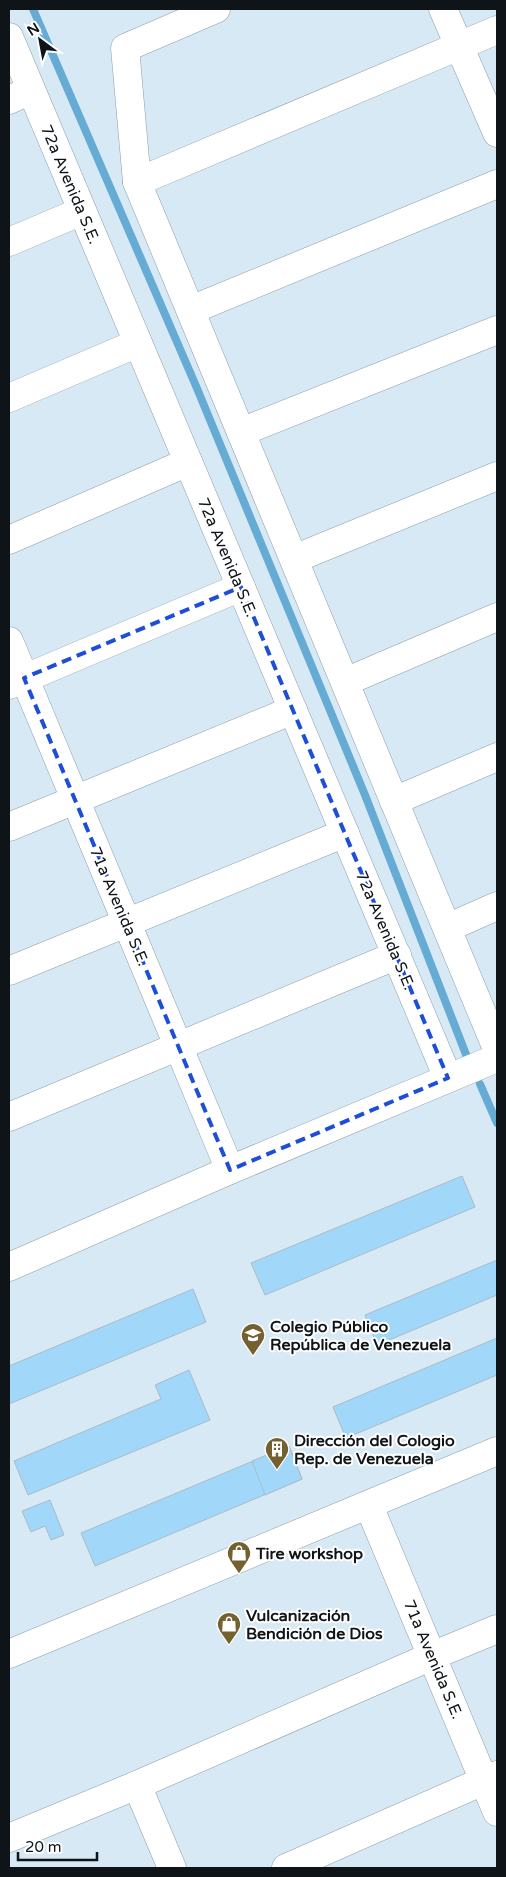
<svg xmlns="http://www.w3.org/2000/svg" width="506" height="1877" font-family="'Varela Round',sans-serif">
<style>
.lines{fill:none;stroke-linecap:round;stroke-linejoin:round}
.stream{stroke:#66abd4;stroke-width:8}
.building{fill:#a1d8fa;stroke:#aabbc6}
.minor-casing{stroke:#8d9ea9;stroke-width:29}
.tertiary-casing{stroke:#8d9ea9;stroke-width:29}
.minor{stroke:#fff;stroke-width:28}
.tertiary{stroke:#fff;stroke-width:28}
.marked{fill:none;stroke:#1d4ed8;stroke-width:4;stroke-dasharray:10 6;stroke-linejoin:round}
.labels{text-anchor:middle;stroke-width:4;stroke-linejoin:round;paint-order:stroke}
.street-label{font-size:16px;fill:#0e1418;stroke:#fff}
.poi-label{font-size:16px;font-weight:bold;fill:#0e1418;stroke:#fff;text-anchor:start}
</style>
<rect width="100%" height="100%" fill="#d7e9f4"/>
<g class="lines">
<!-- stream -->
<g class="stream">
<polyline points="33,9 196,386 365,795 467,1057"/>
<polyline points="480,1084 497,1123"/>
</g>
</g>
<!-- building -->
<g class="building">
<polygon points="462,1176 475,1207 265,1295 251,1263"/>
<polygon points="497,1260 497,1295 377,1345 365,1315"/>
<polygon points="193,1289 206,1322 9,1404 9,1366"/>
<polygon points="497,1338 497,1375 346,1438 333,1407"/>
<polygon points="189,1370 210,1420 28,1495 14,1461 161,1399 155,1385"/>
<polygon points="289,1446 302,1479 95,1566 81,1533"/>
<polygon points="289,1446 302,1479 265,1495 252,1461"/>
<polygon points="50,1500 64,1535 51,1540 45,1526 31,1532 22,1511"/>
</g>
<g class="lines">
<!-- minor casing -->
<g class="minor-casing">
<g id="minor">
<polyline points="216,9 125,48 137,182 497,1049"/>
<polyline points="443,9 497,133"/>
<polyline points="9,37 448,1078"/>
<polyline points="9,100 31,90"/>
<polyline points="137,182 497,30"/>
<polyline points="9,242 82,211"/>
<polyline points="191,310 497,184"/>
<polyline points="9,398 138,343"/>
<polyline points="241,432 497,330"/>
<polyline points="9,540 188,462"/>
<polyline points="294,559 497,476"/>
<polyline points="9,641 230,1170"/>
<polyline points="345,682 497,617"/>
<polyline points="9,685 241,587"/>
<polyline points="394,801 497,757"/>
<polyline points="9,827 293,710"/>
<polyline points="447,928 497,906"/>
<polyline points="9,971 345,833"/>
<polyline points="9,1117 397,955"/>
<polyline points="9,1267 230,1170 497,1058"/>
<polyline points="369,1506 497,1812"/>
<polyline points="137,1785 172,1868"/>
<polyline points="9,1838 137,1785 432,1656 497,1629"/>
<polyline points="286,1868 497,1775"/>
</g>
</g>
<!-- tertiary casing -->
<g class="tertiary-casing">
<polyline id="tertiary" points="9,1654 497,1451"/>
</g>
<!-- minor -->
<use href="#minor" class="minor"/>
<!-- tertiary -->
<use href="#tertiary" class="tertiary"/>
</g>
<!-- marked area -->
<path class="marked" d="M 241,587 L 448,1078 L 230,1170 L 24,678 Z"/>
<!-- icons -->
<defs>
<g id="school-pin" transform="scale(1.25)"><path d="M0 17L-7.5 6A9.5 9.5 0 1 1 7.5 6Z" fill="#75602f" stroke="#fff"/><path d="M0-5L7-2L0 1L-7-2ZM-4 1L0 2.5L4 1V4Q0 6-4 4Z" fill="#fff"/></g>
<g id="building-pin" transform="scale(1.25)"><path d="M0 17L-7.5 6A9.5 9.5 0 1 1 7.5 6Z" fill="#75602f" stroke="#fff"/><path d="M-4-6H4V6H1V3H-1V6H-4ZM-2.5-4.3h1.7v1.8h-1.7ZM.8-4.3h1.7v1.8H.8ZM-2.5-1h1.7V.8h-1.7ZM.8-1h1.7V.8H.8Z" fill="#fff"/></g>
<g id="shop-pin" transform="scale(1.25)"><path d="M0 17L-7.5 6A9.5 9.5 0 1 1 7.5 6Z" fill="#75602f" stroke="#fff"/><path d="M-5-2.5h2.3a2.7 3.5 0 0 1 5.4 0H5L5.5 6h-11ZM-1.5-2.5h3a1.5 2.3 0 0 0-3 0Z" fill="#fff"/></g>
</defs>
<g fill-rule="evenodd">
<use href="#school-pin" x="253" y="1335"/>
<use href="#building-pin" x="277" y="1449"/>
<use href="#shop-pin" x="239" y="1553"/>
<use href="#shop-pin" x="229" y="1624"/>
</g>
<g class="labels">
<!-- street labels -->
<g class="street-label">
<text transform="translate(71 184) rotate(67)" y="6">72a Avenida S.E.</text>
<text transform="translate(228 557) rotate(67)" y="6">72a Avenida S.E.</text>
<text transform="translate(120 906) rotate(67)" y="6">71a Avenida S.E.</text>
<text transform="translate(386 930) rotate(67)" y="6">72a Avenida S.E.</text>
<text transform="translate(434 1659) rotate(67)" y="6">71a Avenida S.E.</text>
</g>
<!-- poi labels -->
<g class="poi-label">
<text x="270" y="1332">Colegio Público<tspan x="270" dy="18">República de Venezuela</tspan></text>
<text x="294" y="1446">Dirección del Cologio<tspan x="294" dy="18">Rep. de Venezuela</tspan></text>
<text x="256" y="1559">Tire workshop</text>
<text x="246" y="1621">Vulcanización<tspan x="246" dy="18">Bendición de Dios</tspan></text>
</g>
</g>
<!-- border -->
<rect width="506" height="1877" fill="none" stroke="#0e1418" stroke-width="20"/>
<!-- north arrow -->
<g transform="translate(40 40) rotate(328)" stroke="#ffffff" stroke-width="4" paint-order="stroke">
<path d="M0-4L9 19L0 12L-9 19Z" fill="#0e1418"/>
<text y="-8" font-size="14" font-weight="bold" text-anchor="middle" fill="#0e1418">N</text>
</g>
<!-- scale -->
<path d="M18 1852v8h79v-8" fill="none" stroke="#0e1418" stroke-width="2.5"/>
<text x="25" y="1852" font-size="15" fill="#0e1418" stroke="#ffffff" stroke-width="4" paint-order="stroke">20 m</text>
</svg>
